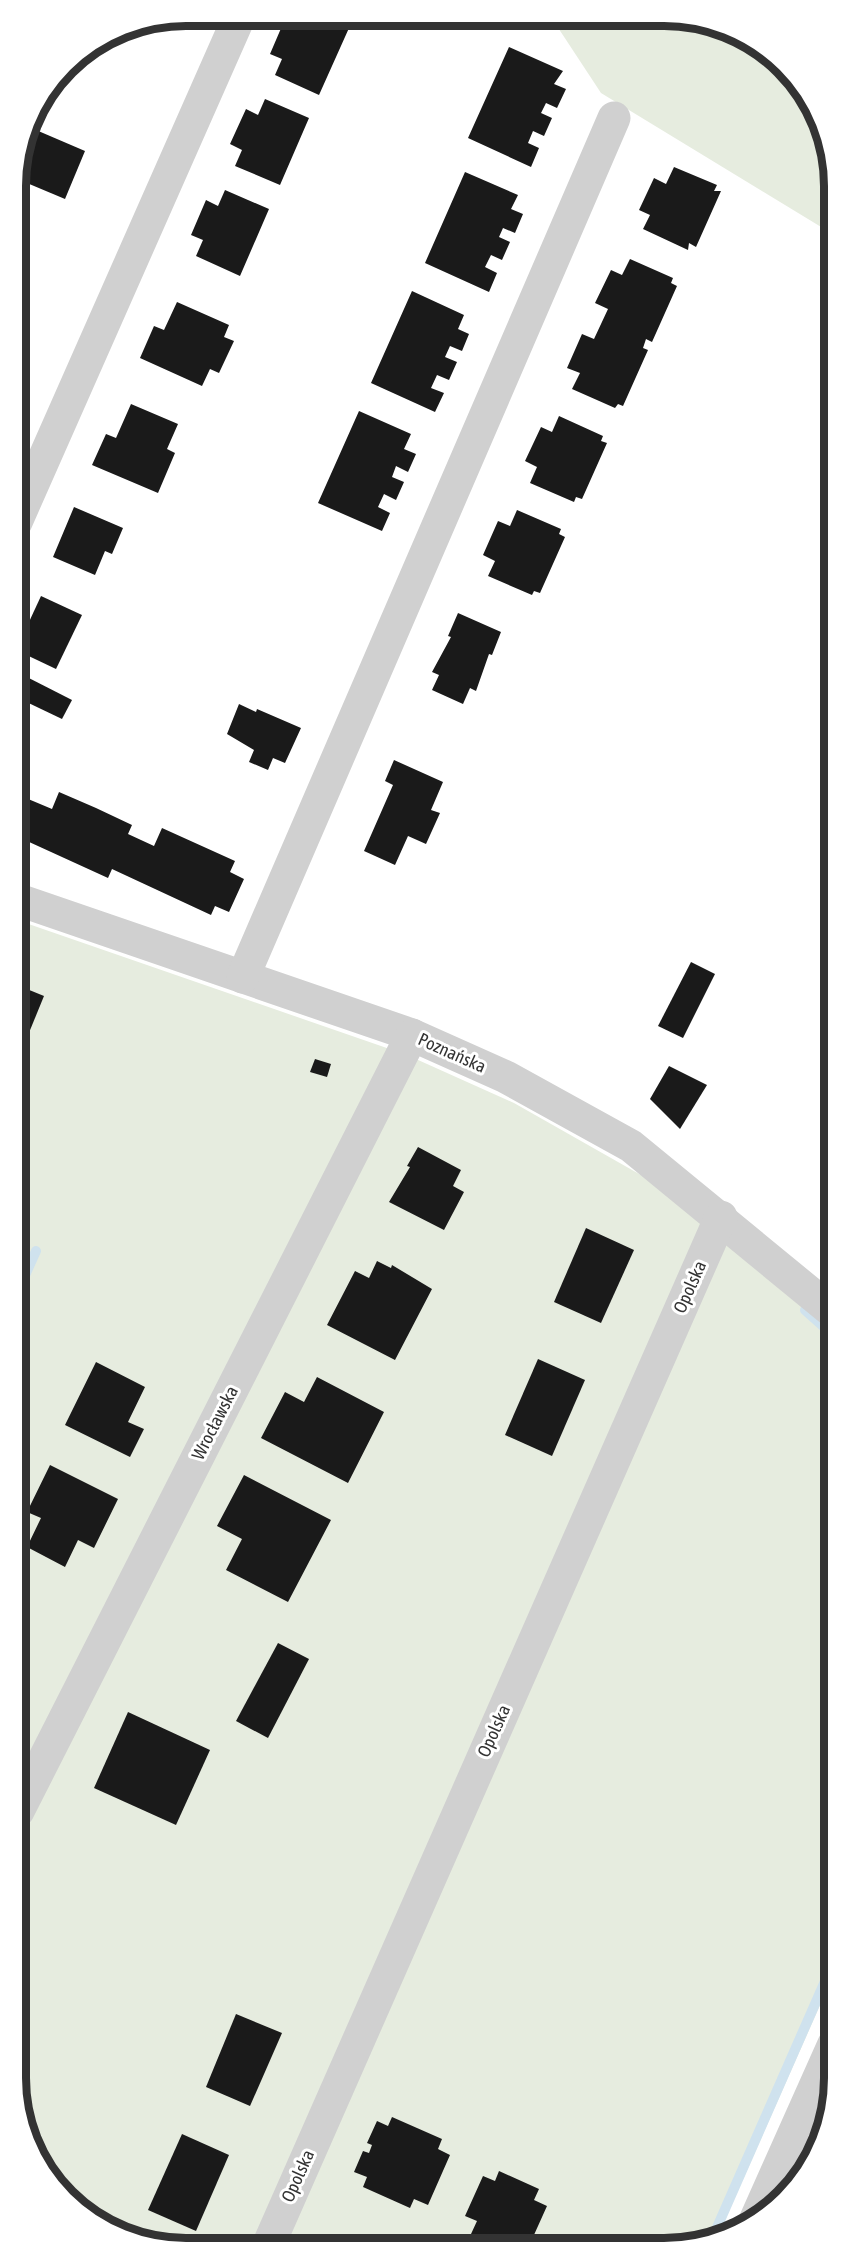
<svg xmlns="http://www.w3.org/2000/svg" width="849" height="2264" font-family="'Asap Condensed',sans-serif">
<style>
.green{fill:#e6ecdf}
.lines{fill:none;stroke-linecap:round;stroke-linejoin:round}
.stream{stroke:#cfe2ee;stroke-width:10}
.building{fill:#1a1a1a}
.minor{stroke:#d0d0d0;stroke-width:33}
.labels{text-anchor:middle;stroke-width:6;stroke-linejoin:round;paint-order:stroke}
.street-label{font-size:18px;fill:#333;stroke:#fff}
.rim{fill:none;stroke:#333;stroke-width:8}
</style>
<rect width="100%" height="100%" fill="#fff"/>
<!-- green -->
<g class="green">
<polygon points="551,17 697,18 784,65 831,152 831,233 601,93"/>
<polygon points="17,920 407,1055 514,1103 648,1179 832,1332 833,1976 717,2238 697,2246 152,2246 65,2199 18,2112"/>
</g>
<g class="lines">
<!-- stream -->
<g class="stream">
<polyline points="17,1293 36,1251"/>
<polyline points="805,1310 832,1334"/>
<polyline points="711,2241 833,1963"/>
</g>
</g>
<!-- building -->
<g class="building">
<polygon points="301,16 321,16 349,28 319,95 275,75 282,59 270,54 285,19 297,24"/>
<polygon points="102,40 96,52 91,50 83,68 69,62"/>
<polygon points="509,47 563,71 554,84 566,89 557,108 546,103 541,113 552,118 544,136 533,131 528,143 539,148 531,167 468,138"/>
<polygon points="265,99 309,118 280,185 235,166 242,150 230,144 246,109 258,115"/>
<polygon points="36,130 85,151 65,199 15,178"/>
<polygon points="674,167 717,185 714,191 721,191 696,247 689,243 688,250 643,229 650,215 639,210 654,178 666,184"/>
<polygon points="465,172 518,195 511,209 523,214 515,233 503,228 499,237 510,242 502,260 491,255 485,267 497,273 489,292 425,263"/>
<polygon points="225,190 269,209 240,276 196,256 203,240 191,235 206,200 218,206"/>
<polygon points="630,259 673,278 671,283 677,286 652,342 646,339 643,348 648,350 623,406 618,404 615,408 572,389 580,373 567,368 582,334 594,339 608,309 595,303 611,270 622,275"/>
<polygon points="412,291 464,315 458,329 469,334 462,351 450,346 445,357 457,362 449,380 437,375 431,388 444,393 435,412 371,383"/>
<polygon points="177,302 229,325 224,337 234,341 219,373 210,369 202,386 140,358 154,326 164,330"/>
<polygon points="131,404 178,424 167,449 175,453 158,493 92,465 106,434 116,438"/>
<polygon points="359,411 411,434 404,449 416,454 408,472 396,466 392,477 404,482 396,500 384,494 378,507 390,513 382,531 318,503"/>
<polygon points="559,416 603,436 601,441 607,443 582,499 576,497 574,502 530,483 537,467 525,461 541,427 552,432"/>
<polygon points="74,507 123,528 112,554 105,551 95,575 53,557"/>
<polygon points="517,510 561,529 559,534 565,537 540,593 534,591 532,595 488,576 495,561 483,555 498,521 510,526"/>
<polygon points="41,596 82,615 56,669 16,650"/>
<polygon points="458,613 501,632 492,655 489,654 476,691 470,688 463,704 432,690 439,675 432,672 451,637 448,636"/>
<polygon points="19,673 72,700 62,719 16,697"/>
<polygon points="239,704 256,712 257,709 301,728 285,763 273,758 268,770 249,762 254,750 227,734"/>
<polygon points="394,760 443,782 431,810 440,813 426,844 408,836 395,865 364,851 393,785 385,781"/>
<polygon points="16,784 25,788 21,796 52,809 59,792 96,808 132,825 128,834 154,846 162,828 235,861 230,872 244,879 229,912 215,906 211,915 112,869 108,878 16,836"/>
<polygon points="691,962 715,974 683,1038 658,1026"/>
<polygon points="17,985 44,996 26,1040 17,1036"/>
<polygon points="315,1059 331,1064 327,1077 310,1072"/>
<polygon points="669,1066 707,1085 680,1129 650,1099"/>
<polygon points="418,1147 461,1170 453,1186 464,1192 444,1230 389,1202 410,1167 407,1166"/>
<polygon points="586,1228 634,1250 601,1323 554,1302"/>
<polygon points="377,1261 391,1268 392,1265 432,1289 395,1360 327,1325 355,1271 369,1278"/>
<polygon points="538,1359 585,1380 552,1456 505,1435"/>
<polygon points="96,1362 145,1387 128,1422 144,1429 130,1457 65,1425"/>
<polygon points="317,1377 384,1412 348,1483 261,1438 285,1392 304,1402"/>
<polygon points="50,1465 118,1499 94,1548 78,1540 65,1567 27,1547 41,1518 27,1512"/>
<polygon points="244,1475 331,1520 288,1602 226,1570 242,1539 217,1526"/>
<polygon points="278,1643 309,1659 268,1738 236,1721"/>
<polygon points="128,1712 210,1750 176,1825 94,1788"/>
<polygon points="236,2014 282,2033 250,2106 206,2087"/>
<polygon points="392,2117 442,2139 438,2149 450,2155 428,2205 414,2199 410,2208 363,2187 367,2177 354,2172 363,2151 369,2153 372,2145 367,2143 377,2121 388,2126"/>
<polygon points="182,2134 229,2155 196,2231 148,2210"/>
<polygon points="499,2171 539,2189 534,2200 547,2206 529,2246 516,2240 514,2246 497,2246 471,2234 477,2221 465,2216 483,2176 495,2181"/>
</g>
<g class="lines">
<!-- minor -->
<g class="minor">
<polyline points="16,522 240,15"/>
<polyline points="16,899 412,1035 506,1077 631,1146 832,1311"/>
<polyline points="243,977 614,118"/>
<polyline points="18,1811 412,1035"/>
<polyline points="755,2221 834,2044"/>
<polyline points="268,2246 721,1217"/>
</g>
</g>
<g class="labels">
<!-- street labels -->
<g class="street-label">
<text transform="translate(452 1053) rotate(24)" y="6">Poznańska</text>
<text transform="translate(690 1287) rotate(-66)" y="6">Opolska</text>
<text transform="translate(215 1423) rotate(-63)" y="6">Wrocławska</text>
<text transform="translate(494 1731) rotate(-66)" y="6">Opolska</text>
<text transform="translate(298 2176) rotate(-66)" y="6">Opolska</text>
</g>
</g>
<!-- crop -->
<path d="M0 0H849V2264H0ZM186 26H664A160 160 0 0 1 824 186V2078A160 160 0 0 1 664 2238H186A160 160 0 0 1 26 2078V186A160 160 0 0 1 186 26Z" fill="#fff" fill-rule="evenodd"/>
<path class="rim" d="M186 26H664A160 160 0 0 1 824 186V2078A160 160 0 0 1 664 2238H186A160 160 0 0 1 26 2078V186A160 160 0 0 1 186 26Z"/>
</svg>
